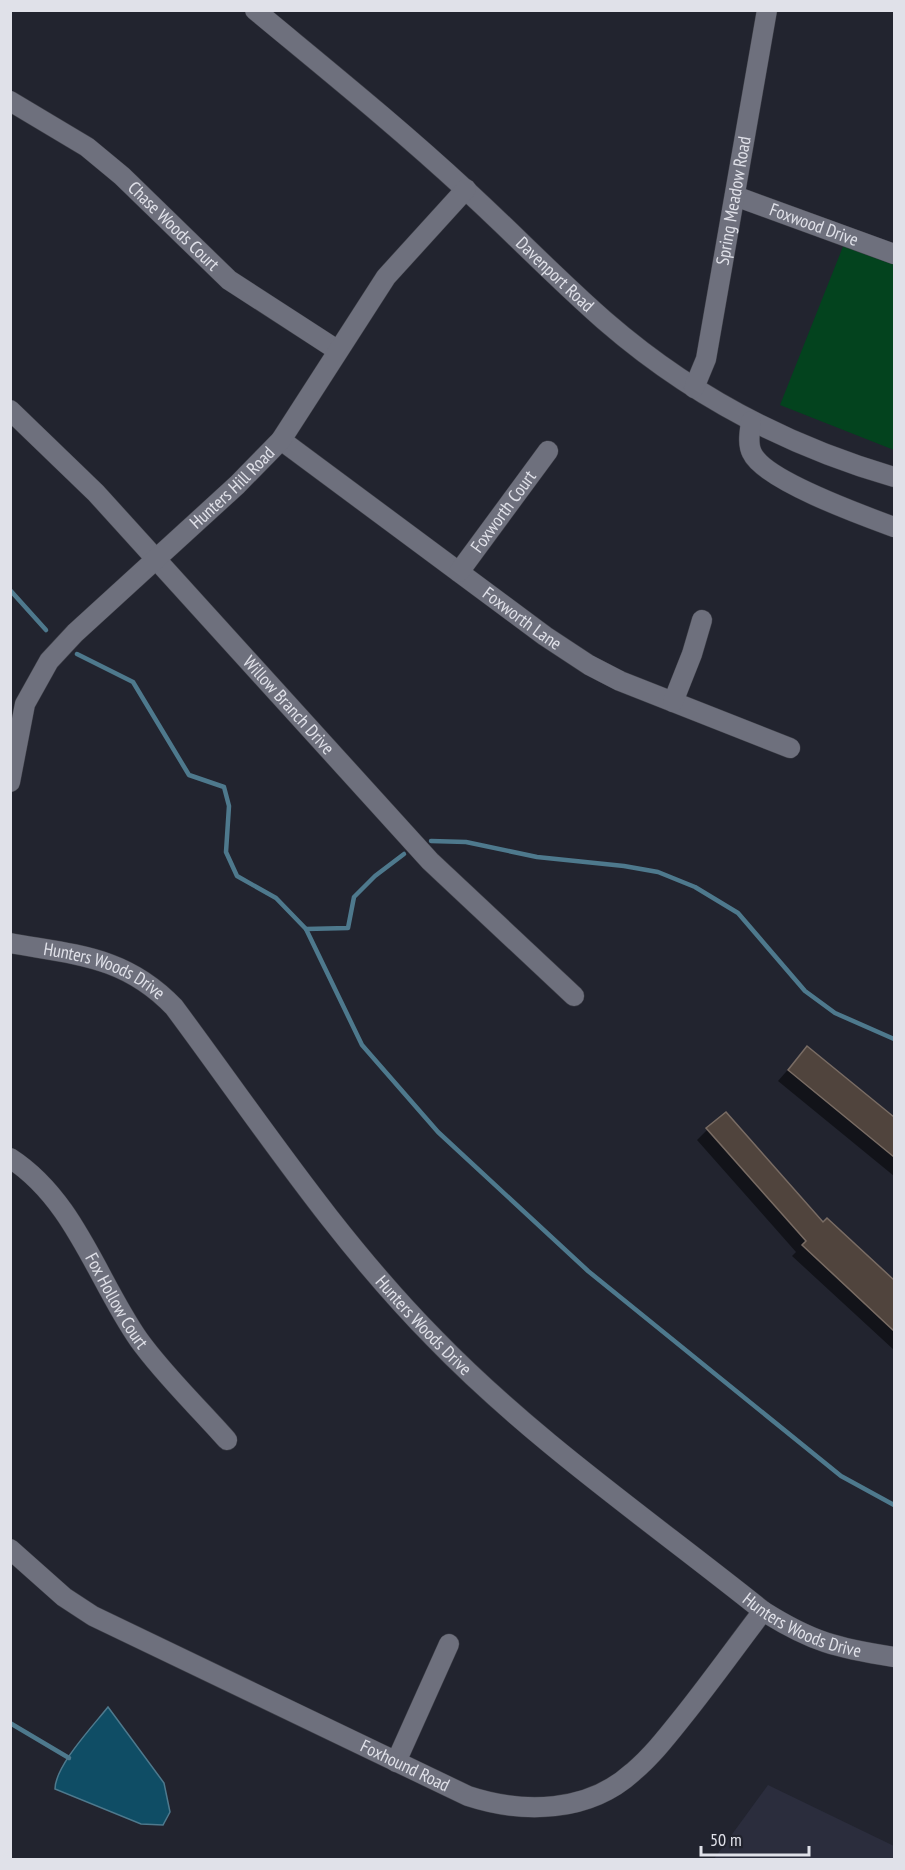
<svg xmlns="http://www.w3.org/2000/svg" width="905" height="1870" font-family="'PT Sans Narrow',sans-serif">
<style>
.built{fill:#2b2d3d}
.green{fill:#03431e}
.water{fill:#0f4d65;stroke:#4e798d;stroke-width:1.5}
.shadow{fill:#0007}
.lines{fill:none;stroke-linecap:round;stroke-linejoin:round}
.stream{stroke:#4e798d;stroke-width:4.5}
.building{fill:#50443d;stroke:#796c64;stroke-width:1.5}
.minor-casing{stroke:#3f4049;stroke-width:21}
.minor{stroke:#6e707d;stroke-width:20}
.labels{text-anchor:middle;stroke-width:4.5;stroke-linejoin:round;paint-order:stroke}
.street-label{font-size:18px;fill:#e0e1e9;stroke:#22242f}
</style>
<rect width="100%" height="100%" fill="#22242f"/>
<!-- built -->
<polygon class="built" points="768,1785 894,1846 894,1859 714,1859"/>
<!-- green -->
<polygon class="green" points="844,244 894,263 894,450 780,405"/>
<!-- water -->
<path class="water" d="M 108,1707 L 164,1783 L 170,1812 L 163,1825 L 141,1824 L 55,1789 C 55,1766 93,1726 108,1707 Z"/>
<!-- shadow -->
<g class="shadow">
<polygon points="807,1048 894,1120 894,1176 778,1081"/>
<polygon points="707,1130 823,1224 827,1220 894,1282 894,1350 792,1256 796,1252 697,1140"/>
</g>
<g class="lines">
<!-- stream -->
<g class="stream">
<polyline points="10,590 46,630"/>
<polyline points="77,654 133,682 189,775 224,787 229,806 226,852 237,876 276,898 306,929 362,1045 438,1132 588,1271 841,1476 894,1505"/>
<polyline points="431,841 466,842 537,857 624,866 658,872 695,887 738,913 805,991 835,1013 894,1039"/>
<polyline points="306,929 348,928 354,897 375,876 404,854"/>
<polyline points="10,1723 69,1758"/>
</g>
</g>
<!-- building -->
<g class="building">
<polygon points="807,1046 894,1117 894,1157 788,1070"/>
<polygon points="726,1112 823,1222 827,1218 894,1280 894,1331 802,1245 806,1241 706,1128"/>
</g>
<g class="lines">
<!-- minor casing -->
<g class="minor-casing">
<g id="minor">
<path id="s1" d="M 255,10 C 326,69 398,127 466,190 C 513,233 557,279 605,321 C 689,394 787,446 894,477"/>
<path id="s2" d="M 10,101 L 87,147 L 122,176 L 229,280 L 337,350"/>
<path id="s3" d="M 735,196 L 894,254"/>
<path id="s4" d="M 694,388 L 706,359 L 767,10"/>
<path id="s5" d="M 10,410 L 96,493 L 430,861 L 574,996"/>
<path d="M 751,421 C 750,431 747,443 752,453 C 764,480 864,516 894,527"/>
<path id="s6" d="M 281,440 L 545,636 L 589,665 L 620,681 L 790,748"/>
<path id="s7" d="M 459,572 L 548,451"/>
<polyline points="673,702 692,654 702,620"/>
<path id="s8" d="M 10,782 L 25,704 L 49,661 L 75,633 L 237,485 L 281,440 L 386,277 L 466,189"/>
<path id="s9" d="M 10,943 C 76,955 125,956 174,1007 C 258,1120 336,1239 435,1339 C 534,1441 652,1522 763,1611 C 812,1642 837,1648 894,1657"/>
<path id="s10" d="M 10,1158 C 75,1200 97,1280 139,1340 C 165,1376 198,1407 227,1440"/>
<path id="s11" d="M 10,1549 L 64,1597 L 93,1616 L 468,1796 C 523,1814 588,1813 633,1772 C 653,1755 669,1734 685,1714 C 712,1680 737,1645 763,1611"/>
<polyline points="396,1762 449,1644"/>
</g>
</g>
<!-- minor -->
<use href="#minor" class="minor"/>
</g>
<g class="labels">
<!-- street labels -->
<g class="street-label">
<text dy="6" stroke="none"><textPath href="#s4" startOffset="192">Spring Meadow Road</textPath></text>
<text dy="6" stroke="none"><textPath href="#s3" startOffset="84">Foxwood Drive</textPath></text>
<text dy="6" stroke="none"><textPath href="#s2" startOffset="207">Chase Woods Court</textPath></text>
<text dy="6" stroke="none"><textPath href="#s1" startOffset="400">Davenport Road</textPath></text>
<text dy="6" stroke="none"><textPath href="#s8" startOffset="381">Hunters Hill Road</textPath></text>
<text dy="6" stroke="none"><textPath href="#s7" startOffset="75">Foxworth Court</textPath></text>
<text dy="6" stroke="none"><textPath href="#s6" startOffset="300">Foxworth Lane</textPath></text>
<text dy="6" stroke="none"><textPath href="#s5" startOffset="406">Willow Branch Drive</textPath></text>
<text dy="6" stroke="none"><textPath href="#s9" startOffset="99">Hunters Woods Drive</textPath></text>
<text dy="6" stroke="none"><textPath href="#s10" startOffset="180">Fox Hollow Court</textPath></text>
<text dy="6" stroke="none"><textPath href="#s9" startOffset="585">Hunters Woods Drive</textPath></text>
<text dy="6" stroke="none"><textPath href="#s9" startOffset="1071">Hunters Woods Drive</textPath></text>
<text dy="6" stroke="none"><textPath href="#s11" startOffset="453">Foxhound Road</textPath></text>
</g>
</g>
<!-- border -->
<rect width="905" height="1870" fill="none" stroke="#e0e1e9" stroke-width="24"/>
<!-- scale -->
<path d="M701 1846v9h108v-9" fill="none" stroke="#e0e1e9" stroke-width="3"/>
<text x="710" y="1846" font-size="18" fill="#e0e1e9" stroke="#22242f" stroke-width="4.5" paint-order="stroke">50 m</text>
</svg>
